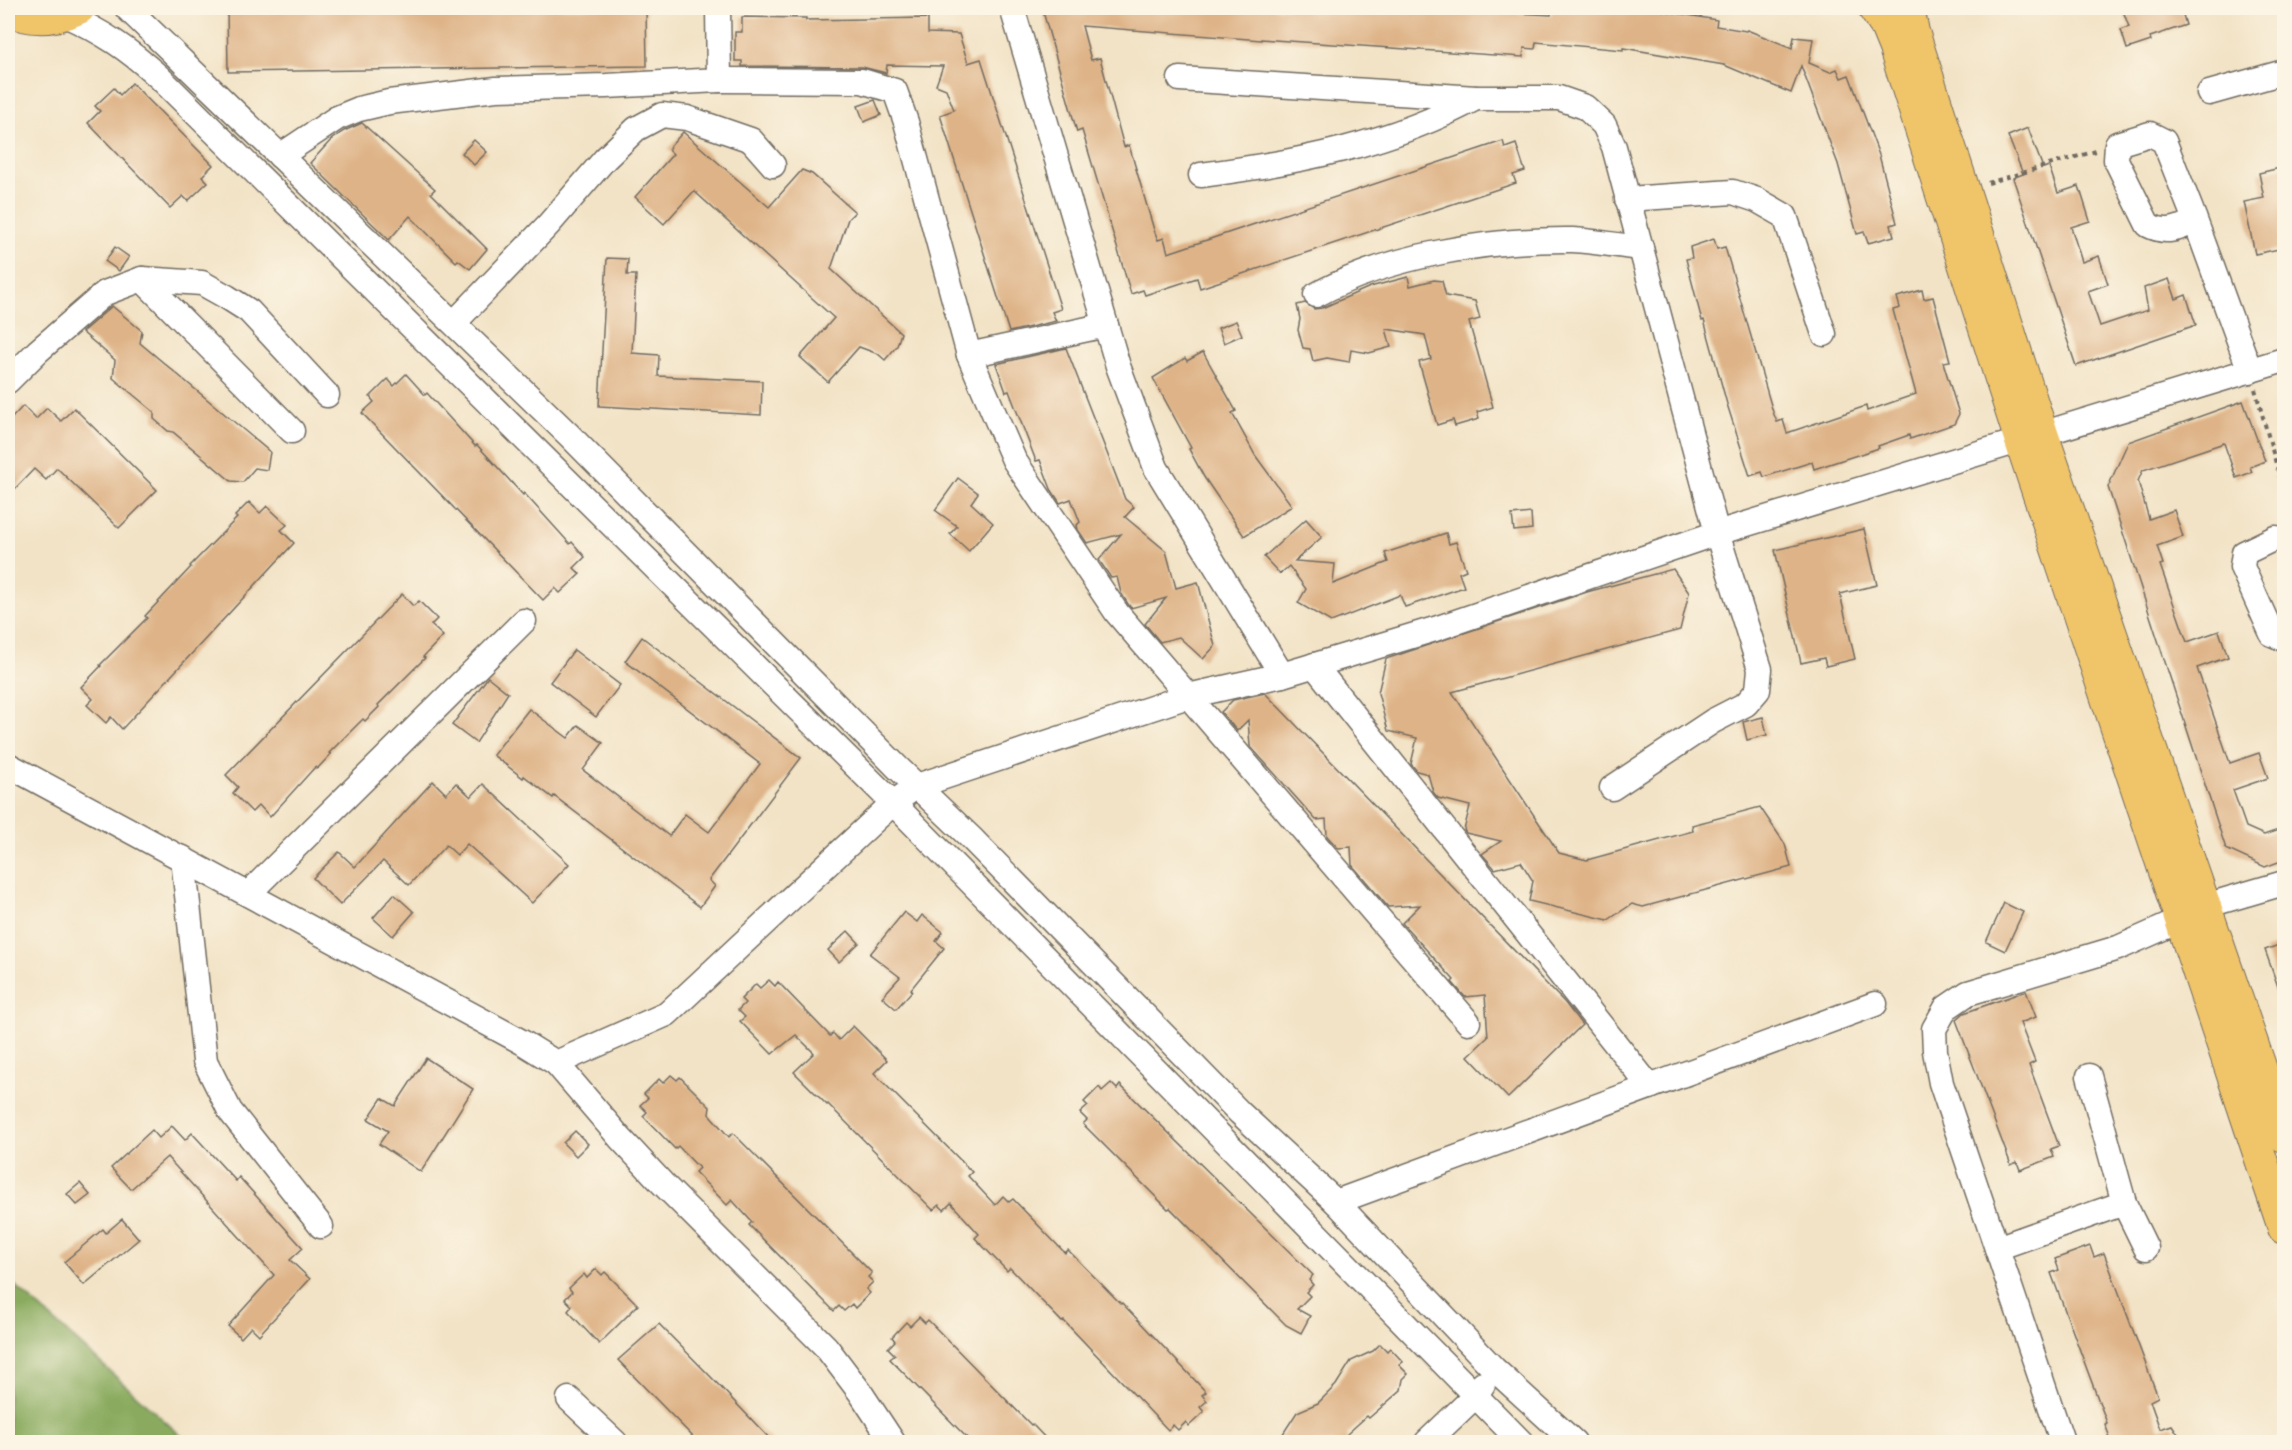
<svg xmlns="http://www.w3.org/2000/svg" width="2292" height="1450" font-family="'Indie Flower',sans-serif">
<style>
.forest{fill:#8aab5f;stroke:#5a6b45;stroke-width:1.5}
.building{fill:#deb387}
.lines{fill:none;stroke-linecap:round;stroke-linejoin:round}
.minor-casing{stroke:#716b61;stroke-width:27}
.major-casing{stroke:#716b61;stroke-width:34}
.path{stroke:#716b61;stroke-width:4;stroke-dasharray:4.5 4.5;stroke-linecap:butt}
.minor{stroke:#fff;stroke-width:24}
.major{stroke:#f0c469;stroke-width:32}
</style>
<rect width="100%" height="100%" fill="#fcf5e5"/>
<filter id="ink" filterUnits="userSpaceOnUse"><feTurbulence type="fractalNoise" baseFrequency=".0167" numOctaves="2"/><feDisplacementMap in="SourceGraphic" scale="12" xChannelSelector="R" yChannelSelector="G"/><feConvolveMatrix kernelMatrix="1 2 1 2 8 2 1 2 1" color-interpolation-filters="sRGB"/></filter>
<filter id="wash" filterUnits="userSpaceOnUse"><feTurbulence type="fractalNoise" baseFrequency=".008" numOctaves="4" result="noise"/><feDisplacementMap in="SourceGraphic" scale="24" xChannelSelector="R" yChannelSelector="G"/><feGaussianBlur stdDeviation="1.35" result="paint"/><feColorMatrix in="noise" values="0 0 0 0 0 0 0 0 0 0 0 0 0 0 0 0 0 1.4 0 .05"/><feComposite in="paint" operator="in"/></filter>
<g filter="url(#wash)">
<rect width="100%" height="100%" fill="#f2e3c6"/>
<!-- forest -->
<polygon class="forest" points="8,1279 188,1442 8,1442"/>
<g id="blocks">
<!-- building -->
<g class="building">
<polygon points="227,8 646,8 647,66 228,72"/>
<polygon points="1042,8 1431,8 1551,15 1552,8 1648,8 1717,20 1716,26 1746,31 1747,30 1792,48 1794,37 1813,39 1809,63 1830,72 1837,69 1841,78 1849,75 1879,155 1897,223 1891,225 1894,236 1868,243 1864,232 1857,234 1838,164 1801,66 1791,93 1724,65 1623,48 1623,50 1536,42 1535,49 1524,48 1523,57 1261,39 1261,40 1082,26 1091,60 1100,58 1124,147 1129,145 1154,230 1158,240 1164,238 1168,253 1503,141 1505,148 1516,144 1525,171 1513,175 1516,183 1200,288 1197,278 1145,295 1143,290 1131,294 1082,130 1077,132"/>
<polygon points="2122,8 2181,8 2186,25 2150,37 2151,41 2127,49 2121,30 2129,27"/>
<polygon points="742,17 806,18 806,20 928,18 928,33 959,34 968,63 981,59 1061,309 1052,312 1056,321 1009,332 940,115 954,110 946,89 936,85 943,66 887,65 886,73 862,67 742,66 742,61 735,61 735,32 742,32"/>
<polygon points="132,83 213,165 202,176 208,182 188,201 183,196 170,208 88,123 100,111 95,106 114,88 120,95"/>
<polygon points="875,100 881,115 864,122 858,106"/>
<polygon points="362,123 435,189 431,193 487,249 470,269 458,260 456,262 410,216 389,240 310,163 332,139 344,131"/>
<polygon points="2028,128 2043,168 2049,166 2058,193 2079,186 2090,221 2071,227 2082,262 2099,256 2108,284 2088,291 2100,326 2148,310 2144,288 2169,279 2176,299 2186,295 2196,325 2076,366 2013,178 2023,174 2008,136"/>
<polygon points="683,132 769,207 802,170 812,174 855,212 848,219 831,269 901,333 897,346 885,360 878,354 859,347 828,382 800,357 834,318 694,191 664,224 635,197 673,154 668,149"/>
<polygon points="474,140 487,152 474,165 462,153"/>
<polygon points="2284,167 2284,248 2255,254 2244,202 2264,198 2259,173"/>
<polygon points="1714,239 1717,249 1725,247 1773,412 1777,422 1783,420 1787,433 1866,406 1867,411 1916,394 1893,310 1900,308 1897,297 1922,290 1924,299 1933,297 1950,361 1943,362 1959,414 1954,424 1910,439 1909,435 1878,446 1879,448 1814,469 1812,462 1764,477 1762,472 1750,476 1727,404 1704,320 1702,321 1686,259 1692,258 1690,247"/>
<polygon points="115,247 129,257 119,271 105,261"/>
<polygon points="607,258 628,259 627,275 636,275 632,353 659,355 658,376 762,381 761,415 599,406"/>
<polygon points="1408,277 1410,286 1434,280 1442,281 1446,296 1475,301 1480,319 1469,322 1493,407 1477,412 1479,419 1455,426 1453,420 1437,425 1419,362 1431,359 1425,335 1386,329 1391,347 1369,353 1351,350 1349,362 1327,358 1313,361 1310,349 1303,348 1298,330 1300,319 1297,305 1305,303 1314,309 1322,308 1370,287"/>
<polygon points="112,306 142,331 140,343 270,452 267,470 255,468 243,482 231,481 173,432 168,431 154,419 154,412 113,378 115,360 82,332"/>
<polygon points="1236,321 1242,335 1224,343 1218,328"/>
<polygon points="1066,348 1125,499 1134,507 1125,517 1166,551 1176,588 1198,582 1215,646 1203,659 1179,637 1160,642 1145,624 1166,598 1131,608 1128,604 1121,593 1117,577 1111,578 1099,560 1121,534 1087,543 1078,530 1077,525 1080,522 1071,499 1060,503 1051,489 1040,460 1036,461 1009,391 1006,392 996,364"/>
<polygon points="1203,352 1236,411 1232,413 1255,455 1292,506 1244,536 1204,477 1189,449 1191,448 1153,378 1185,358 1187,361"/>
<polygon points="406,374 425,395 427,393 475,446 477,445 523,495 524,493 570,544 572,542 585,557 574,568 580,574 560,593 555,588 543,600 362,413 374,402 370,397 388,379 394,386"/>
<polygon points="2243,401 2265,461 2250,467 2252,472 2236,478 2224,443 2143,470 2138,481 2149,519 2174,510 2183,537 2157,546 2163,564 2160,565 2187,642 2219,631 2228,657 2197,668 2230,763 2259,753 2268,778 2233,790 2246,827 2264,835 2284,828 2284,860 2265,867 2226,849 2108,487 2128,442"/>
<polygon points="23,406 36,419 47,408 61,421 74,408 157,490 119,528 57,468 46,480 34,469 8,496 8,422"/>
<polygon points="958,478 978,493 971,503 993,523 969,551 950,534 957,526 935,510"/>
<polygon points="249,502 260,513 267,506 287,525 281,530 294,543 122,729 111,717 106,723 87,705 93,699 81,687 101,666 100,665 147,618 145,616 191,567 190,566 237,518 235,516"/>
<polygon points="1531,513 1532,529 1514,531 1512,515"/>
<polygon points="1306,519 1322,537 1295,561 1335,564 1333,584 1388,562 1385,553 1446,533 1449,544 1456,542 1466,570 1459,573 1464,587 1405,607 1400,595 1331,622 1298,603 1306,589 1289,566 1280,574 1264,557"/>
<polygon points="1864,529 1877,585 1840,594 1855,659 1826,666 1824,658 1801,663 1775,550"/>
<polygon points="1673,569 1689,593 1680,630 1452,692 1559,853 1587,860 1693,831 1692,825 1760,807 1785,844 1791,867 1643,907 1632,904 1608,920 1529,901 1533,881 1521,862 1495,869 1482,854 1501,841 1466,833 1464,830 1470,806 1438,798 1433,792 1428,774 1417,771 1411,764 1417,738 1388,731 1378,693 1386,659 1587,592"/>
<polygon points="402,594 413,606 419,601 437,619 431,625 443,636 423,657 425,658 378,705 379,707 365,721 363,719 329,753 331,754 317,769 315,767 270,817 259,805 252,812 233,793 238,787 226,775"/>
<polygon points="642,637 801,758 709,880 715,886 700,907 554,796 553,798 524,776 523,778 493,755 529,709 568,738 578,725 603,743 583,770 669,836 685,814 709,832 760,764 625,661"/>
<polygon points="574,650 620,685 596,717 550,682"/>
<polygon points="488,677 508,693 476,743 452,725"/>
<polygon points="1265,693 1565,1003 1582,1025 1508,1098 1468,1056 1488,1037 1485,995 1465,997 1452,982 1454,980 1402,923 1420,905 1388,907 1352,865 1351,847 1338,848 1327,836 1326,819 1316,820 1250,746 1248,720 1237,731 1221,712 1233,700"/>
<polygon points="1763,717 1767,735 1747,740 1743,722"/>
<polygon points="433,781 446,794 456,783 471,797 483,784 569,864 532,903 467,844 457,855 446,845 409,885 383,861 340,905 313,878 339,852 355,867"/>
<polygon points="394,894 414,912 393,936 373,918"/>
<polygon points="2004,903 2023,912 2005,951 1986,942"/>
<polygon points="904,912 917,922 922,915 943,932 936,941 944,948 911,989 912,991 896,1009 882,997 900,977 870,954"/>
<polygon points="848,931 859,943 839,962 828,950"/>
<polygon points="2284,943 2284,998 2282,998 2265,950"/>
<polygon points="769,980 775,986 778,982 830,1036 833,1033 839,1040 853,1026 887,1060 874,1073 972,1172 968,1176 995,1205 1003,1196 1009,1202 1013,1199 1065,1253 1068,1250 1121,1304 1122,1303 1206,1392 1202,1395 1207,1401 1200,1407 1204,1412 1189,1426 1186,1422 1178,1430 1173,1425 1168,1430 1064,1321 1062,1322 1010,1268 1007,1271 975,1238 979,1234 951,1203 944,1210 939,1205 933,1210 828,1104 827,1105 794,1072 814,1053 796,1035 772,1054 740,1021 745,1017 738,1010 745,1003 741,999 756,984 760,988"/>
<polygon points="2026,991 2036,1017 2020,1023 2035,1062 2029,1065 2059,1146 2051,1149 2054,1157 2020,1170 2017,1162 2011,1165 1956,1020 1964,1013"/>
<polygon points="426,1058 473,1089 421,1172 379,1144 388,1131 368,1119 382,1098 395,1106"/>
<polygon points="671,1075 677,1080 680,1077 710,1107 709,1114 729,1137 733,1133 872,1273 868,1277 873,1282 866,1289 870,1293 855,1308 852,1304 844,1311 839,1306 834,1311 749,1225 752,1222 732,1200 727,1205 695,1172 699,1168 678,1146 675,1149 643,1116 647,1112 640,1105 648,1098 644,1094 659,1079 663,1083"/>
<polygon points="1111,1083 1117,1089 1120,1085 1313,1275 1309,1280 1313,1285 1306,1292 1310,1296 1297,1309 1310,1316 1301,1333 1286,1325 1170,1208 1168,1209 1083,1124 1087,1120 1080,1113 1088,1106 1084,1102 1099,1087 1102,1091"/>
<polygon points="172,1126 185,1140 192,1133 236,1181 239,1177 303,1248 290,1260 310,1279 259,1335 251,1327 241,1338 228,1326 274,1275 167,1157 131,1189 111,1168 152,1130 159,1138"/>
<polygon points="575,1131 588,1144 576,1156 563,1143"/>
<polygon points="80,1183 90,1195 77,1205 67,1194"/>
<polygon points="122,1219 139,1239 84,1285 64,1262 103,1229 106,1233"/>
<polygon points="2090,1246 2094,1257 2104,1253 2158,1397 2150,1401 2160,1429 2172,1425 2184,1443 2112,1443 2105,1424 2107,1423 2051,1273 2059,1270 2055,1259"/>
<polygon points="596,1269 602,1275 605,1272 638,1305 599,1344 568,1311 572,1306 565,1299 572,1292 569,1288 584,1274 587,1278"/>
<polygon points="919,1317 925,1323 928,1320 1031,1425 1032,1424 1050,1443 972,1443 890,1359 895,1355 888,1348 895,1341 892,1337 906,1322 910,1326"/>
<polygon points="659,1324 711,1377 774,1443 699,1443 653,1396 618,1360"/>
<polygon points="1380,1344 1387,1351 1390,1348 1403,1362 1399,1365 1408,1374 1403,1379 1401,1390 1369,1418 1367,1416 1347,1434 1346,1443 1277,1443 1297,1412 1318,1403 1336,1385 1351,1361 1373,1351"/>
</g>
</g>
</g>
<g filter="url(#ink)">
<use href="#blocks" fill-opacity="0" stroke="#716b61" stroke-width="1.5"/>
<g class="lines">
<!-- minor casing -->
<g class="minor-casing">
<g id="minor">
<polyline points="127,8 569,435 897,767 971,838 1240,1113 1336,1202 1494,1369 1574,1442"/>
<polyline points="1012,8 1118,366 1156,468 1282,675"/>
<path d="M 65,15 C 103,32 128,49 159,77 L 893,803 L 1521,1442"/>
<polyline points="1180,79 1476,98 1559,98 1585,107 1604,125 1614,147 1717,533 1760,669 1758,690 1746,704 1713,721 1612,788"/>
<polyline points="719,80 862,81 895,91 906,122 969,355 1106,325"/>
<polyline points="2209,93 2284,72"/>
<polyline points="280,156 337,118 359,109 389,102 496,89 606,86 719,80 718,8"/>
<path d="M 1201,175 C 1295,163 1393,144 1476,98"/>
<polyline points="1627,199 1733,192 1757,200 1785,216 1824,334"/>
<path d="M 2195,220 C 2179,230 2165,234 2148,225 L 2116,160 L 2117,144 L 2150,134 L 2164,141 L 2195,220 L 2250,371"/>
<polyline points="142,279 292,431"/>
<path d="M 1316,295 C 1388,255 1491,239 1573,240 C 1595,241 1618,246 1641,248"/>
<polyline points="454,323 549,224 605,159 636,129 662,115 687,118 751,140 773,165"/>
<polyline points="969,355 1014,460 1117,613 1468,1022"/>
<polyline points="8,381 38,351 105,293 142,279 202,283 227,297 249,311 327,395"/>
<polyline points="2284,539 2275,538 2244,553 2242,567 2272,634 2284,639"/>
<polyline points="1314,665 1650,1087"/>
<polyline points="8,765 522,1042 556,1063 667,1014 893,803 917,786 1188,696 1282,675 1435,629 1717,533 2284,360"/>
<polyline points="183,858 205,1061 230,1111 321,1226"/>
<polyline points="248,894 524,621"/>
<polyline points="556,1063 620,1138 662,1183 826,1347 860,1392 893,1442"/>
<polyline points="2089,1076 2124,1203"/>
<polyline points="1336,1202 1875,1004"/>
<polyline points="1997,1248 2124,1203 2146,1248"/>
<polyline points="569,1399 615,1442"/>
<polyline points="2061,1438 1941,1083 1935,1051 1934,1029 1946,1008 1968,993 2118,948 2181,920 2205,906 2284,883"/>
<polyline points="1427,1442 1475,1396 1483,1384"/>
</g>
</g>
<!-- major casing -->
<g class="major-casing">
<g id="major">
<polyline points="1874,8 1886,26 1895,48 2021,441 2284,1228"/>
<polyline points="1908,8 1913,32 2042,434 2284,1136"/>
<path d="M 8,9 C 31,21 55,19 79,8"/>
</g>
</g>
<!-- path -->
<g class="path">
<polyline points="1988,183 2096,151"/>
<polyline points="2255,389 2284,492"/>
</g>
<!-- minor -->
<use href="#minor" class="minor"/>
<!-- major -->
<use href="#major" class="major"/>
</g>
</g>
<!-- margin -->
<rect width="2292" height="1450" fill="none" stroke="#fcf5e5" stroke-width="30"/>
</svg>
